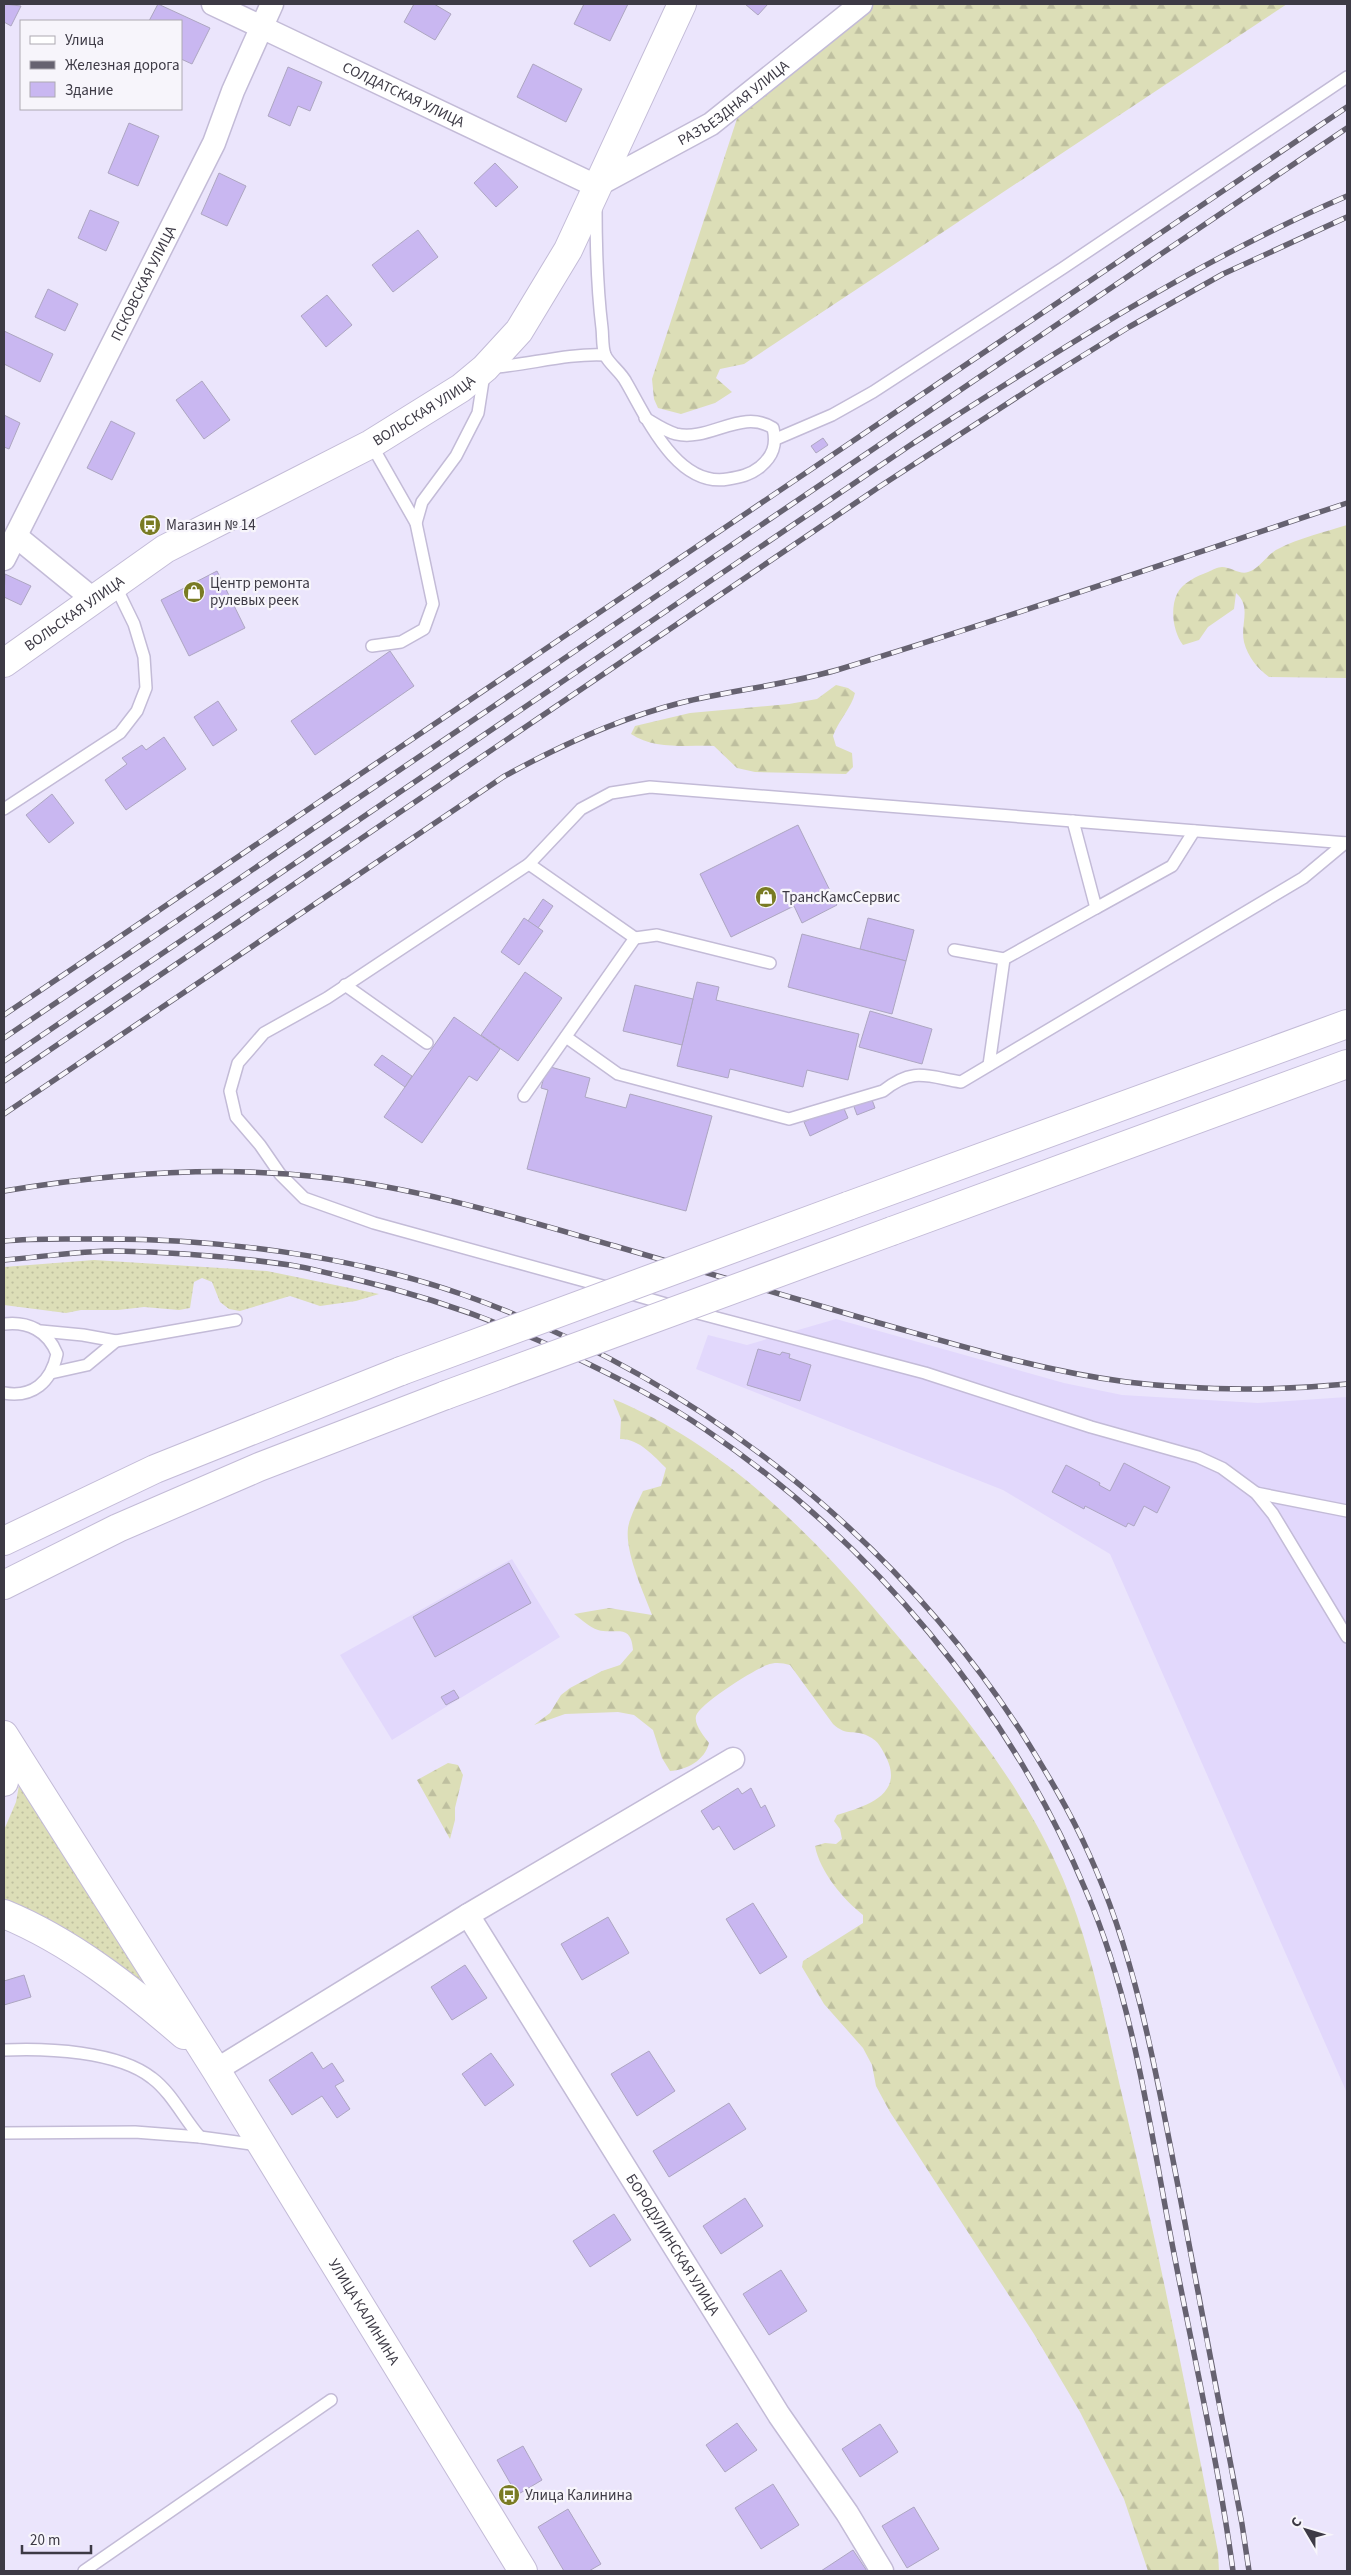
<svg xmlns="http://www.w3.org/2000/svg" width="1351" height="2575" font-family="'Source Sans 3',sans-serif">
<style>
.built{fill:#e2d8fc}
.grass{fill:url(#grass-dots)}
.forest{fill:url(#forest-firs)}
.building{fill:#c9b7f1;stroke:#ada6c1}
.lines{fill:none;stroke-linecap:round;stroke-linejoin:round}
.lane-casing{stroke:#c3bbd7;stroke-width:14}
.street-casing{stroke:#c3bbd7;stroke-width:25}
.secondary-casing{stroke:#c3bbd7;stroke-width:30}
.highway-casing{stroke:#c3bbd7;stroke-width:30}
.lane{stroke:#fff;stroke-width:11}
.street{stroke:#fff;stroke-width:22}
.secondary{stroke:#fff;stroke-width:28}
.highway{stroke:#fff;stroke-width:28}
.rail-casing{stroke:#666270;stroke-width:5.5}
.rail{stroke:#f7f5fb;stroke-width:4;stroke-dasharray:11;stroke-linecap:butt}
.highway-bridge-casing{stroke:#c3bbd7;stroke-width:30;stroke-linecap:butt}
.highway-bridge{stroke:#fff;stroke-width:28}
.labels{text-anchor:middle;stroke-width:4.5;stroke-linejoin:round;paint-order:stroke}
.street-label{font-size:15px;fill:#3d3a45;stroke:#f7f5fb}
.poi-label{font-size:15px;fill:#3d3a45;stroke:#f7f5fb;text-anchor:start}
</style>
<defs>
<pattern id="grass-dots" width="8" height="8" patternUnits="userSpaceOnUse" patternTransform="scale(1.25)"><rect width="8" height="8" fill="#dcdeb7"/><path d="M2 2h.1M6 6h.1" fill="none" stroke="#bebf9f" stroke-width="1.8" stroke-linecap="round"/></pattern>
<pattern id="forest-firs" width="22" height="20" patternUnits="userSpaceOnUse" patternTransform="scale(1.25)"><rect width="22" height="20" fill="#dcdeb7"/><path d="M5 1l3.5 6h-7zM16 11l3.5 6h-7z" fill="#bebf9f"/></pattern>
</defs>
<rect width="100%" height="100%" fill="#ebe5fc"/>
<!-- built -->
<g class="built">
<polygon points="836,1319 1064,1383 1122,1395 1258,1403 1347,1397 1347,2093 1110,1554 1003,1490 696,1369 708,1335 747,1345"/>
<polygon points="512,1559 560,1637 392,1740 340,1655"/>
</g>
<!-- grass -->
<g class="grass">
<polygon points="94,1260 267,1271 379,1294 356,1301 320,1306 290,1296 240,1311 229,1309 220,1302 212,1282 202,1278 194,1282 190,1308 179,1310 144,1307 118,1310 81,1310 66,1313 4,1305 4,1267"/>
<polygon points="20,1780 157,1996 4,1902 4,1830 16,1802"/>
</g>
<!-- forest -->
<g class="forest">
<polygon points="852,4 1287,4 744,364 720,369 716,378 732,392 715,403 681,414 658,408 654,399 652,379 748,85"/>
<path d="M 1347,525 L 1347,678 L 1269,677 C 1257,668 1248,657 1244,642 C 1240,623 1252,607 1236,593 L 1234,609 L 1208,627 L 1199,640 L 1183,645 C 1173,632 1170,609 1177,594 C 1182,583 1197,576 1208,572 C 1212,570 1218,567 1222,567 C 1231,567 1240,575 1248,572 C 1260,569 1267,554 1278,549 C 1299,538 1325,532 1347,525 Z"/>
<path d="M 836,685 L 848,688 L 855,693 C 852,707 838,721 833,736 L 836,746 L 852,753 L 853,767 L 846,774 L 755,772 L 737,768 L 714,746 C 688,745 654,750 631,734 L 635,726 L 690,713 L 789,704 L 817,699 Z"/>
<path d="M 613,1399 C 716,1441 800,1522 872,1606 C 944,1690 1019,1775 1063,1879 C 1093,1950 1106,2029 1124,2103 C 1159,2252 1189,2402 1218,2552 L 1219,2571 L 1148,2571 L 1124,2499 L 1080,2412 L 1034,2334 L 890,2112 L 876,2086 L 872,2065 L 863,2048 L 824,2004 L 802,1967 L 803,1961 L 863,1923 L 863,1915 C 843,1899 820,1872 815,1846 L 825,1843 L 836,1844 L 842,1839 L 840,1829 L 834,1821 L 837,1815 C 863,1807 904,1796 887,1759 C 882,1749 879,1741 868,1736 C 855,1729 847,1737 833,1724 L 790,1665 C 782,1663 775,1662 767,1665 C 755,1669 699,1704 696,1716 C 694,1725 704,1736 709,1743 C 705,1760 687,1770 670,1771 L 662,1758 L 653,1730 L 634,1715 L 618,1712 L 565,1714 L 534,1725 L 550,1713 L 561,1695 L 570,1688 L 602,1671 L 620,1665 L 633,1650 C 631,1622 615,1635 598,1630 C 589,1627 581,1619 574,1614 L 609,1608 L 652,1615 C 643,1591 625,1553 628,1528 C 630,1516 638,1502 643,1491 L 661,1486 L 666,1468 C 654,1456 638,1438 620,1439 L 621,1419 Z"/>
<polygon points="448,1763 458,1765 463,1775 455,1808 455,1820 450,1839 417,1780"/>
</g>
<!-- building -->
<g class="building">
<polygon points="4,4 21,6 11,26 4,22"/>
<polygon points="158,4 210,28 192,64 181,59 181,21 149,21"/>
<polygon points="414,4 434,4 451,14 435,40 404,22"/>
<polygon points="584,4 628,4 610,41 574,24"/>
<polygon points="745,4 768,4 758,15"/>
<polygon points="533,64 582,89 566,122 517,97"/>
<polygon points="288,67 322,82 310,111 298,106 290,126 268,116"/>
<polygon points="129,123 159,136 138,186 108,173"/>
<polygon points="495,163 518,187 496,207 474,183"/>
<polygon points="219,173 246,186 227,226 201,214"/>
<polygon points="90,210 119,222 106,251 78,238"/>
<polygon points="418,230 438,257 393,292 372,265"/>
<polygon points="48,289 78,304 65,331 35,317"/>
<polygon points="327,295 352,325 326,347 301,316"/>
<polygon points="4,331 53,354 40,382 4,364"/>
<polygon points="202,381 230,420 204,439 176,400"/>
<polygon points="4,415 20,423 9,449 4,447"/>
<polygon points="111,421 135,433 112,480 87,468"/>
<polygon points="823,438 828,445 816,453 811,446"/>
<polygon points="217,571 245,628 189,656 161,600"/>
<polygon points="5,574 31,586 21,605 4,597"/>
<polygon points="390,651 414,686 315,755 291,721"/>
<polygon points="218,701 237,730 213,746 194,717"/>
<polygon points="164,737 186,769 126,810 105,780 127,764 122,758 142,745 146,750"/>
<polygon points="52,794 74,823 49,843 26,815"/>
<polygon points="798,825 837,905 802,923 794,906 731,937 700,874"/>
<polygon points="543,899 553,906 538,928 528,921"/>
<polygon points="524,918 543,931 519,965 501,952"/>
<polygon points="868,918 914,930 906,961 860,949"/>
<polygon points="802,934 906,961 892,1014 788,987"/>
<polygon points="525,972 562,998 518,1061 481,1035"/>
<polygon points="697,982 719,987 716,1000 859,1034 848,1080 807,1070 803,1087 730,1069 728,1078 677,1066"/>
<polygon points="635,985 693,999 682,1045 623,1031"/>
<polygon points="870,1011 932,1029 922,1064 859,1047"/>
<polygon points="454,1017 500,1049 477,1081 469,1076 422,1143 384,1117"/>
<polygon points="382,1055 412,1076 405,1087 374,1065"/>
<polygon points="547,1066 590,1078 585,1097 626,1108 630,1094 712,1116 686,1211 527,1169 548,1090 541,1088"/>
<polygon points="871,1097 875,1108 857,1115 853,1104"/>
<polygon points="842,1104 848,1118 810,1136 804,1122"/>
<polygon points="758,1349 780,1355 782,1352 790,1354 789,1358 811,1365 800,1401 747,1385"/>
<polygon points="1124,1463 1170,1487 1157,1513 1144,1506 1134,1526 1128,1523 1126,1527 1085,1506 1084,1509 1052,1492 1066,1465 1100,1483 1099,1485 1110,1491"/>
<polygon points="509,1563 531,1603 435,1657 413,1617"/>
<polygon points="454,1690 459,1698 446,1705 441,1697"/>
<polygon points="738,1788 742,1794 751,1788 761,1808 765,1805 775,1826 734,1850 719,1826 713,1830 701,1811"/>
<polygon points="753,1903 787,1957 760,1974 726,1919"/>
<polygon points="608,1917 629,1953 582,1980 561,1944"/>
<polygon points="465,1965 487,1998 452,2020 431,1987"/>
<polygon points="24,1975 31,1997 4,2005 4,1981"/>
<polygon points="649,2051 675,2091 637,2116 611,2074"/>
<polygon points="312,2052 323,2069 332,2063 344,2081 335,2086 350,2109 337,2118 322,2096 292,2115 269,2080"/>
<polygon points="491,2053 514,2085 485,2106 462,2074"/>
<polygon points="729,2103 746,2129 669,2177 653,2151"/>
<polygon points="745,2198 763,2226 721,2254 703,2226"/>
<polygon points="614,2214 631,2240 590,2267 573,2241"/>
<polygon points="781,2270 807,2311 769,2335 743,2294"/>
<polygon points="737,2423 757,2450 725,2472 706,2445"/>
<polygon points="880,2424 898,2452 860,2477 842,2449"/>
<polygon points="523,2446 542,2480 517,2495 497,2460"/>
<polygon points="773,2484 799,2525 761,2549 735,2508"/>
<polygon points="914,2507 939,2549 907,2568 882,2526"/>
<polygon points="568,2509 601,2564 589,2571 564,2571 538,2527"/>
<polygon points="853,2550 867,2571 821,2571"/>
</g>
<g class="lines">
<!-- lane casing -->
<g class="lane-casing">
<g id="lane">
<path d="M 596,207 C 596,248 597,288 602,328 C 603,336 602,347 605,355 C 609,364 621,372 626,382 C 647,418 677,488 728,479 C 740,477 750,475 760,467 C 773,456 777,445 773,428 C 742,408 709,442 676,434 C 665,431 655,424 645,418"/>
<polyline points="776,439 832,415 873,392 1063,268 1347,77"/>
<polyline points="371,444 416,523 433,604 424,629 401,642 372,646"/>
<path d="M 416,523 L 422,502 L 456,456 L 478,413 L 485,368 C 526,366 564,353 605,355"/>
<polyline points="4,809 120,733 137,711 146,688 144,657 134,624 115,585"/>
<polyline points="1073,821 1096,908 1172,866 1194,831"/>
<polyline points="635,938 657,935 770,963"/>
<polyline points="954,950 1004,959 1096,908"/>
<polyline points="345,985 427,1043"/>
<path d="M 566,1037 L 618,1074 L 789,1119 L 883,1091 C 913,1067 926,1076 961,1082 L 1303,878 L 1345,843"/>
<polyline points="989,1065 1004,959"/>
<polyline points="524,1096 635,938 529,864"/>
<polyline points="610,1288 374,1223 304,1198 280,1174 260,1145 236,1117 230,1091 238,1063 264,1033 327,998 529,864 581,809 611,793 650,787 1347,843"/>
<polyline points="628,1293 673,1306"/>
<polyline points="690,1311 925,1373 1091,1427 1198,1457 1222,1468 1256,1493 1273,1514 1347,1637"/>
<path d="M 4,1324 C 28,1321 48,1331 57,1354 C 51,1382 33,1398 4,1393"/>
<polyline points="41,1331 83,1335 116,1341 236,1320"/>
<polyline points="51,1373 87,1365 116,1341"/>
<polyline points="1256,1493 1347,1511"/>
<path d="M 4,2050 C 46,2048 118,2051 152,2078 C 172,2093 184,2119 200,2137"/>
<polyline points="4,2133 135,2132 200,2137 259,2145"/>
<polyline points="84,2571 331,2400"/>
</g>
</g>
<!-- street casing -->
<g class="street-casing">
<g id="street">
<path id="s1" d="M 213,4 L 596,186 L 711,124 L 861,4"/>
<polyline points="17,537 93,599"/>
<path id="s2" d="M 4,559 L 214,143 L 233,91 L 272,4"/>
<path id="s3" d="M 468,1915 L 779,2415 L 847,2513 L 882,2571"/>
<polyline points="216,2070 468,1915 733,1759"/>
</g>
</g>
<!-- secondary casing -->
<g class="secondary-casing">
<g id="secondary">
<path id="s4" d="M 4,663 L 165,549 L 371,444 L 461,388 L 485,368 L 519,331 L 568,250 L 682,4"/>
<path id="s5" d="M 4,1735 L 216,2070 L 523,2571"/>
<polyline points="4,1782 9,1745"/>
<path d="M 4,1914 C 70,1941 131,1989 184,2035"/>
</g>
</g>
<!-- highway casing -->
<g class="highway-casing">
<g id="highway">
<polyline points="848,1206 1347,1024"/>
<polyline points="892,1231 1347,1064"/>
<polyline points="4,1541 155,1469 401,1371"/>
<polyline points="4,1585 118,1528 259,1467 446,1395"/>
</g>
</g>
<!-- lane -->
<use href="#lane" class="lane"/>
<!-- street -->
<use href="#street" class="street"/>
<!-- secondary -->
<use href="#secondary" class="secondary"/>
<!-- highway -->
<use href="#highway" class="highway"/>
<!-- rail casing -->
<g class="rail-casing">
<g id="rail">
<polyline points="4,1015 1347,107"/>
<polyline points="4,1038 1347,128"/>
<path d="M 4,1061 L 909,446 C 1051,355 1192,263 1347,196"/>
<polyline points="4,1081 879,487 1042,381 1129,327 1223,274 1347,217"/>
<path d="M 4,1114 L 503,777 C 559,746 617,719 680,703 C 732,690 785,685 837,670 C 1008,618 1177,559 1347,503"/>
<path d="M 4,1191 C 107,1174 216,1165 320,1177 C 421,1188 517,1218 615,1246 C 703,1272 791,1297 879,1323 C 961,1346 1043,1371 1127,1382 C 1201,1391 1274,1391 1347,1384"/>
<path d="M 4,1241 C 34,1238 64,1239 95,1239 C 215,1238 350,1255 464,1295 C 690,1375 889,1529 1020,1730 C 1045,1770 1070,1811 1089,1854 C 1137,1959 1156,2073 1178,2186 C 1199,2298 1220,2411 1242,2524 L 1249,2571"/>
<path d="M 4,1260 C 41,1257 79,1251 116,1251 C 174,1252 233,1257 290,1265 C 310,1268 330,1274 350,1278 C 427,1296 500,1321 572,1356 C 618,1378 664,1401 706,1430 C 873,1543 1008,1705 1086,1891 C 1133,2000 1149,2122 1171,2238 C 1192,2349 1218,2460 1233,2571"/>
</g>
</g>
<!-- rail -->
<use href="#rail" class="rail"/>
<!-- highway-bridge casing -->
<g class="highway-bridge-casing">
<g id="highway-bridge">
<polyline points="401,1371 848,1206"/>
<polyline points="446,1395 892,1231"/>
</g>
</g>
<!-- highway-bridge -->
<use href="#highway-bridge" class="highway-bridge"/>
</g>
<!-- icons -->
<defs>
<g id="bus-disc" transform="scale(1.125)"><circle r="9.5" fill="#797b23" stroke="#f7f5fb"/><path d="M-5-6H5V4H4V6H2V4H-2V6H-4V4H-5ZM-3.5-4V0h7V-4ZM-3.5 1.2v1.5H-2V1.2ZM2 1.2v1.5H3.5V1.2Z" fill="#fff"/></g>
<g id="shop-disc" transform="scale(1.125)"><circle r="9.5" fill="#797b23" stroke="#f7f5fb"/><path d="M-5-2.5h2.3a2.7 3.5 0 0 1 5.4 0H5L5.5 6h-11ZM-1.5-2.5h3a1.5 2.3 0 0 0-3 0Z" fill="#fff"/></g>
</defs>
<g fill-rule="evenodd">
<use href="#bus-disc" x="150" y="525"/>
<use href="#shop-disc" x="194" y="592"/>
<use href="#shop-disc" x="766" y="897"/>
<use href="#bus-disc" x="509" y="2495"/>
</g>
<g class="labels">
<!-- street labels -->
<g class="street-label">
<text dy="5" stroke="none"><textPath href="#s1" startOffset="211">СОЛДАТСКАЯ УЛИЦА</textPath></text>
<text dy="5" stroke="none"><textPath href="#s1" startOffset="585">РАЗЪЕЗДНАЯ УЛИЦА</textPath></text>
<text dy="5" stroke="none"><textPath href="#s2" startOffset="309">ПСКОВСКАЯ УЛИЦА</textPath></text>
<text dy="5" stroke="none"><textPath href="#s4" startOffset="491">ВОЛЬСКАЯ УЛИЦА</textPath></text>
<text dy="5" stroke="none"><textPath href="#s4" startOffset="86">ВОЛЬСКАЯ УЛИЦА</textPath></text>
<text dy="5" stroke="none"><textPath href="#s3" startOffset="388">БОРОДУЛИНСКАЯ УЛИЦА</textPath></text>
<text dy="5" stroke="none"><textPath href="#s5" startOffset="680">УЛИЦА КАЛИНИНА</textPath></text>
</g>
<!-- poi labels -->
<g class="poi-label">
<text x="166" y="530">Магазин № 14</text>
<text x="210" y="588">Центр ремонта<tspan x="210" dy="17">рулевых реек</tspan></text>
<text x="782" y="902">ТрансКамсСервис</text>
<text x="525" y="2500">Улица Калинина</text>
</g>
</g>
<!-- border -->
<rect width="1351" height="2575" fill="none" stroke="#3d3a45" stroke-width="10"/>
<!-- legend -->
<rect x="20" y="20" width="162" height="90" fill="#f7f5fb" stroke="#adaab2"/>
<rect x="30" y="36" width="25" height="8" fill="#ffffff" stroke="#adaab2"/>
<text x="65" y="45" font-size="15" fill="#3d3a45">Улица</text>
<rect x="30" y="61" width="25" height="8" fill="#666270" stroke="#adaab2"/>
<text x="65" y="70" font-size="15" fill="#3d3a45">Железная дорога</text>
<rect x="30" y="82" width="25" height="15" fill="#c9b7f1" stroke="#adaab2"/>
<text x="65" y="95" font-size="15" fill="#3d3a45">Здание</text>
<!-- north arrow -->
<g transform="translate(1306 2530) rotate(308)" stroke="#f7f5fb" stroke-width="4" paint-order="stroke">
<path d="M0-4L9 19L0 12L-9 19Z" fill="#3d3a45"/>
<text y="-8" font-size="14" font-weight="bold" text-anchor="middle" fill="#3d3a45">С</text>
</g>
<!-- scale -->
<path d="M22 2545v8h69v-8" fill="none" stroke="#3d3a45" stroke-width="2.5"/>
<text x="30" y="2545" font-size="15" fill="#3d3a45" stroke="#f7f5fb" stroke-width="4" paint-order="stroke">20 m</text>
</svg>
